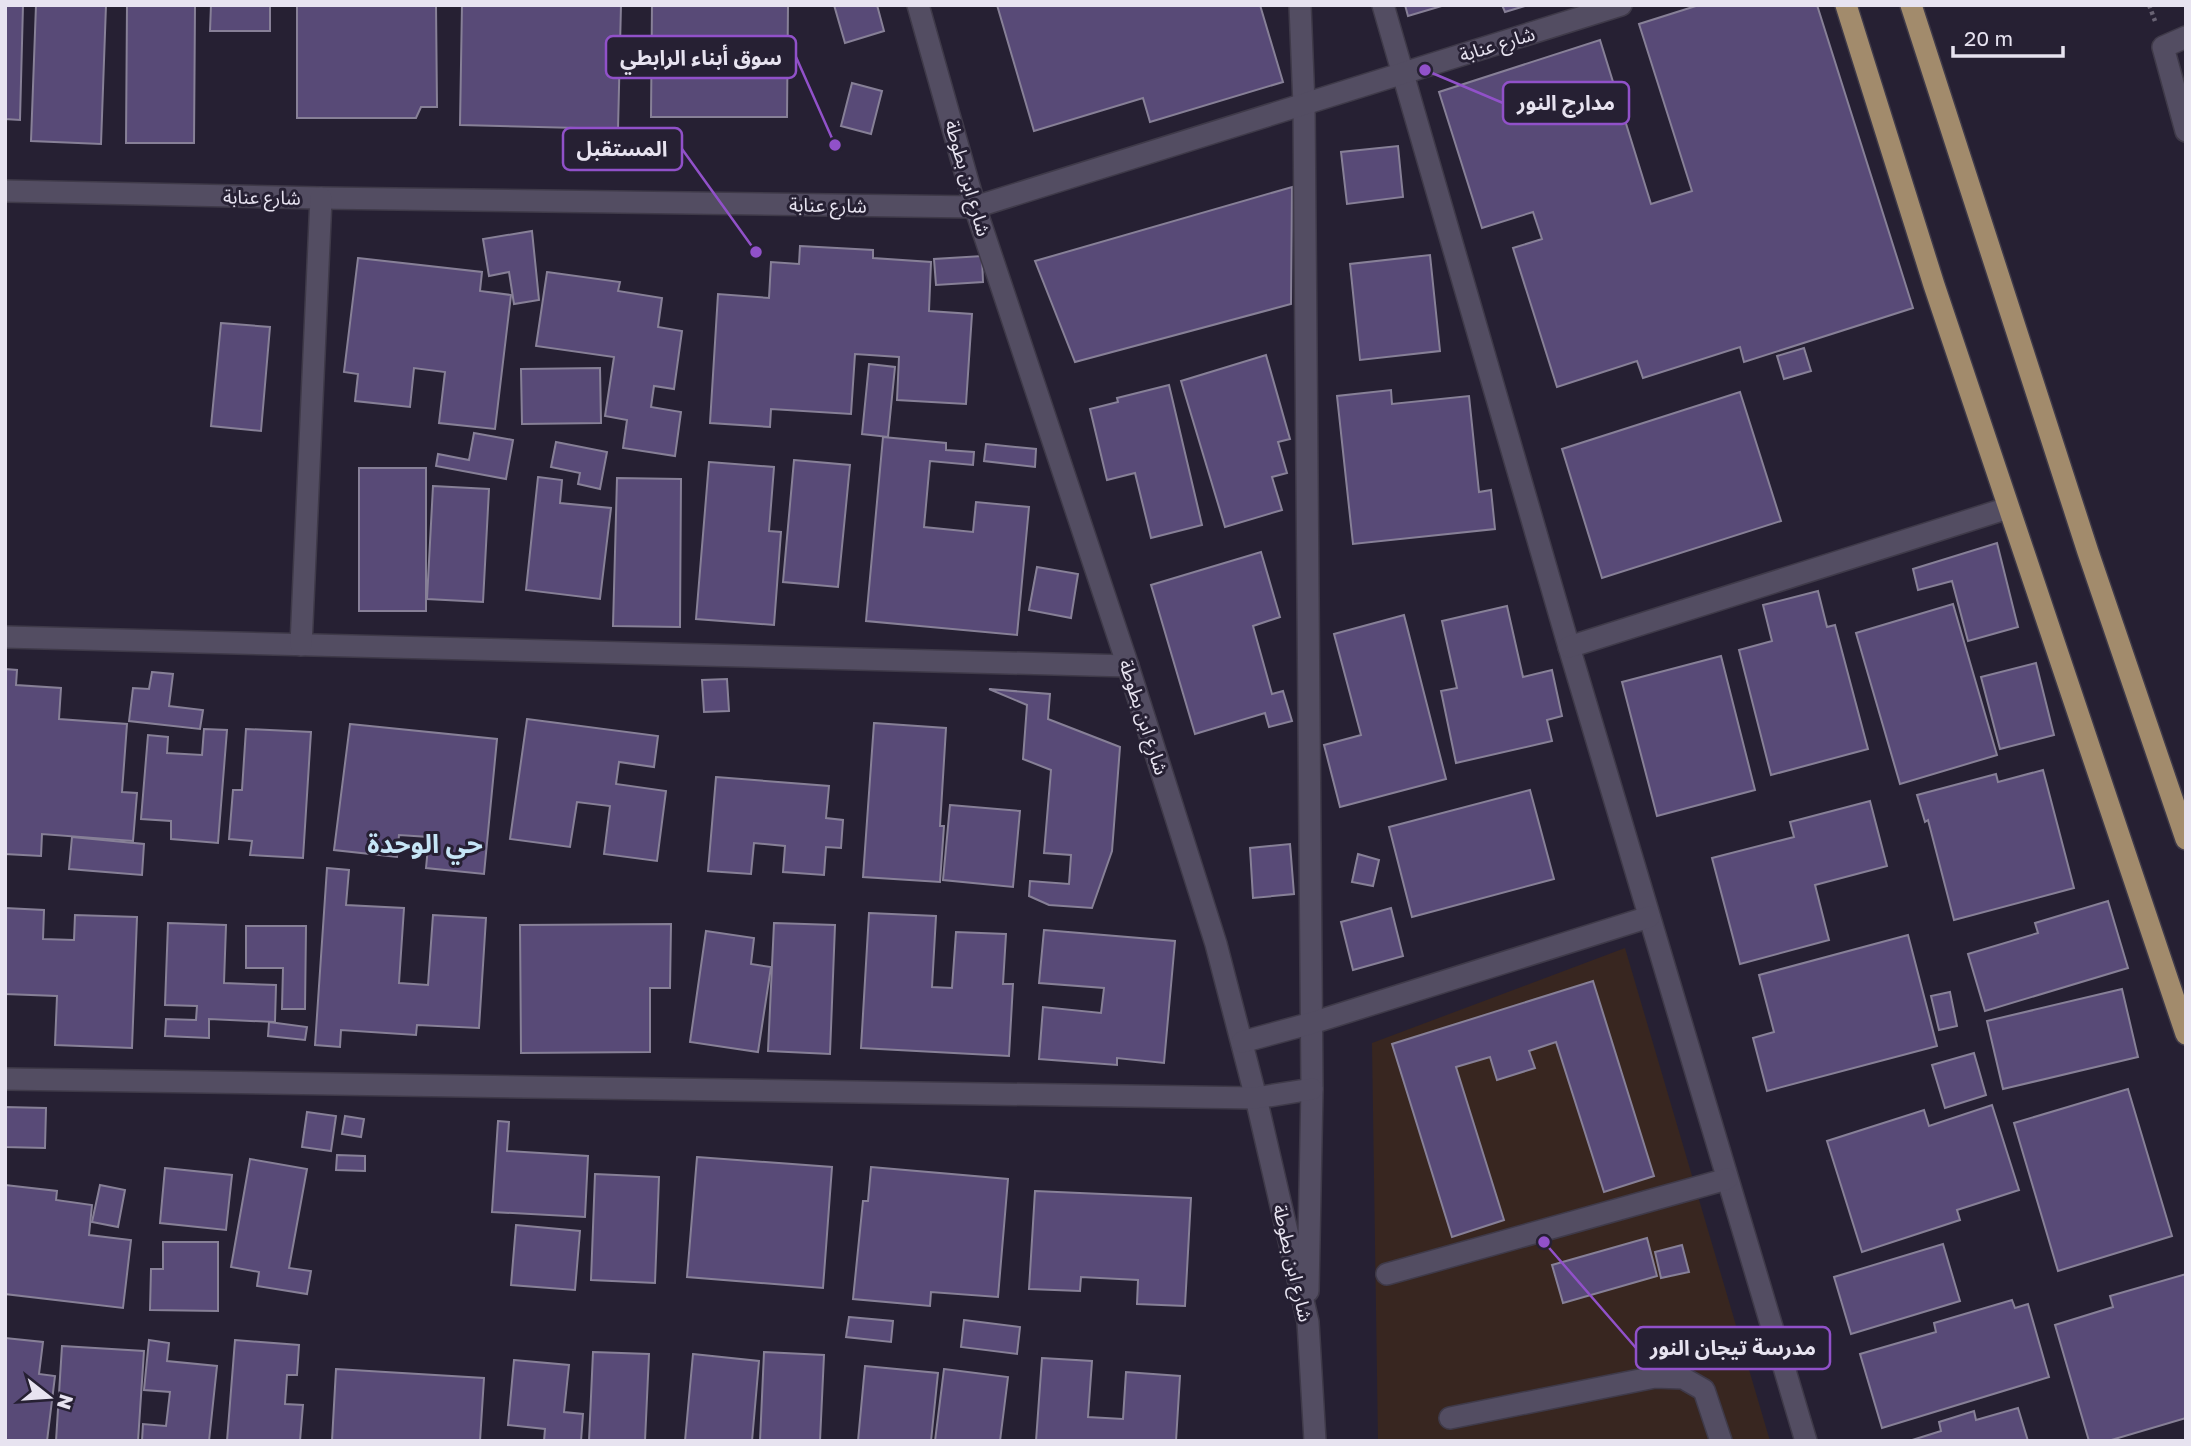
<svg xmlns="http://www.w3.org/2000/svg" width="2191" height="1446" font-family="'Golos Text','Noto Sans Arabic',sans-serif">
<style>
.education{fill:#382620}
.building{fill:#584a77;stroke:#878097;stroke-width:2}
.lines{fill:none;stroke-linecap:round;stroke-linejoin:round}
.minor-casing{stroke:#3f3a49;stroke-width:24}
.major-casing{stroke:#3f3a49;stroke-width:24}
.path{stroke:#696374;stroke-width:4.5;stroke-dasharray:3.5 3.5;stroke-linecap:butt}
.minor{stroke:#534d62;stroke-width:21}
.major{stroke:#a28b6c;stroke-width:21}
.labels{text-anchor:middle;stroke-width:6;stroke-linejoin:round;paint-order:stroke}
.street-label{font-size:19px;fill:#e7e3f0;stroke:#262033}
.district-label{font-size:26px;font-weight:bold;fill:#c6e5f6;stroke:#262033}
.leader{fill:none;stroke:#9151c9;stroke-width:2.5}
.callout-dot{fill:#9151c9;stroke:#262033;stroke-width:2.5}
.callout{fill:#262033;stroke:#9151c9;stroke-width:2.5}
.callout-label{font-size:21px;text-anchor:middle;font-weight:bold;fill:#e7e3f0}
</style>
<rect width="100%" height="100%" fill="#262033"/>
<!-- education -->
<polygon class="education" points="1625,948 1770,1441 1378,1441 1372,1043"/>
<!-- building -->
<g class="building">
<polygon points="5,5 23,5 20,120 5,119"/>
<polygon points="36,5 106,5 101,144 31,141"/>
<polygon points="127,5 195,5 194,143 126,143"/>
<polygon points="211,5 270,5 270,31 210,31"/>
<polygon points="297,5 436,5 437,107 421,107 416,118 297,118"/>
<polygon points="462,5 621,5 618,129 460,125"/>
<polygon points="652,5 788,5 787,117 651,117"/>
<polygon points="834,5 877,5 884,31 845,43"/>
<polygon points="997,5 1260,5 1283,82 1150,122 1143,98 1034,131"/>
<polygon points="1405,5 1445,5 1408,16"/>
<polygon points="1502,5 1528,5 1505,12"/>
<polygon points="1699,5 1817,5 1913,308 1744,362 1740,347 1643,378 1637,361 1557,387 1513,248 1542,239 1533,212 1482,228 1439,92 1600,40 1651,204 1692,191 1639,24"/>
<polygon points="852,83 882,91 871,134 841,126"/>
<polygon points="1398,146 1403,197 1347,204 1341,152"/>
<polygon points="1292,187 1291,304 1075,362 1035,261"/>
<polygon points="532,231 539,300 514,304 509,272 489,276 483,239"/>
<polygon points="800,246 873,250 873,258 931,262 929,311 972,314 966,404 897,400 899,357 855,354 851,414 771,409 770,427 710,423 718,294 769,298 771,262 799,264"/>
<polygon points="1430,255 1440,351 1360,360 1350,264"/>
<polygon points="982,256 983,282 936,285 934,259"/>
<polygon points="358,258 482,272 480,291 511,295 495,429 439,423 445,372 414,368 410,407 355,401 358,374 344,372"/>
<polygon points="547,272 620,282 618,291 662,298 658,327 682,331 674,389 654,386 651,407 681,412 675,456 623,448 627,420 605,416 614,357 536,346"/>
<polygon points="221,323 270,327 261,431 211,426"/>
<polygon points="1804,348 1811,371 1784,379 1777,356"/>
<polygon points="1266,355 1290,439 1278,442 1287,473 1272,477 1282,510 1225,527 1181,381"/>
<polygon points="869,364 895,367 888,437 862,434"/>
<polygon points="600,368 601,423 522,424 521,369"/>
<polygon points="1169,385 1202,525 1151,538 1135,473 1107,480 1090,409 1118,402 1117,398"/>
<polygon points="1391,390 1392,404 1469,396 1479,492 1491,490 1495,529 1353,544 1337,396"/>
<polygon points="1740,392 1781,521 1602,578 1562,449"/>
<polygon points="474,433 513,440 506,479 436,466 438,454 469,460"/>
<polygon points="883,437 946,443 946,450 974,452 973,465 930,461 924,527 973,532 976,502 1029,507 1017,635 866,621"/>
<polygon points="556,442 607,452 600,489 578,484 580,473 551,467"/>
<polygon points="986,444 1036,449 1035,467 984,461"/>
<polygon points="794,460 850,465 838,587 783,582"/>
<polygon points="709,462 774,467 769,531 781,532 774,625 696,619"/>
<rect x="359" y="468" width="67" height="143"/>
<polygon points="538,477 562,480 560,503 611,508 600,599 526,590"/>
<polygon points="617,478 681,479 680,627 613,626"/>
<polygon points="433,486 489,489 483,602 427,599"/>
<polygon points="1997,543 2018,627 1968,641 1952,581 1918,590 1913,569"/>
<polygon points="1261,552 1280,617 1253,626 1272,694 1283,691 1292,721 1269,727 1265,713 1195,734 1151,585"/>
<polygon points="1037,567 1078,574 1071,618 1029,610"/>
<polygon points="1818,591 1827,627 1835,625 1868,749 1771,775 1739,650 1772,641 1763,605"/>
<polygon points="1953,604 1997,755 1900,784 1856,633"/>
<polygon points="1507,606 1523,677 1552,670 1562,716 1547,720 1552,741 1456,763 1441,691 1457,688 1442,621"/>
<polygon points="1404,615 1446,779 1340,807 1324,745 1361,735 1334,634"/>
<polygon points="1721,656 1755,790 1657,816 1622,682"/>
<polygon points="2036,663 2054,735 2000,749 1981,677"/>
<polygon points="5,669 17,670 16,685 61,688 59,719 127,724 122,792 137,793 133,841 42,834 41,856 5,854"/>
<polygon points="152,672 173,674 169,706 203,710 200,729 129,721 133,688 149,689"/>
<polygon points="727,679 729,711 704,712 702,680"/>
<polygon points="989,689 1050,694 1048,719 1120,747 1112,851 1092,908 1049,905 1029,896 1030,881 1069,884 1071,855 1044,853 1051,770 1023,759 1027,705"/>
<polygon points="527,719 658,736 654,767 619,762 616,784 666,791 657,861 604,854 610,806 577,802 570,847 510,839"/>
<polygon points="874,723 946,728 940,826 944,826 940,882 863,877"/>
<polygon points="350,724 497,739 484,874 426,868 429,837 399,835 397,857 334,850"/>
<polygon points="204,729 227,730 218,843 171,839 171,821 141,819 148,735 168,737 167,753 202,755"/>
<polygon points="246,729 311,732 303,858 250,855 252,841 229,839 233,790 242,790"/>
<polygon points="2043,770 2074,888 1954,920 1928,820 1925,822 1917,795 1996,774 1998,782"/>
<polygon points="716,777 829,786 826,818 843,820 841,848 826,847 824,875 783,872 785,846 754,843 751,874 708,871"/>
<polygon points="1530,790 1554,879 1412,917 1389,827"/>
<polygon points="1870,801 1887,866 1815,885 1829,940 1740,964 1712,858 1794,837 1790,822"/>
<polygon points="950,805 1020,811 1013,887 943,880"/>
<polygon points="72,837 144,844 142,875 69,869"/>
<polygon points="1290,844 1294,894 1253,898 1250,848"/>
<polygon points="1358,854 1379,860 1373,886 1352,882"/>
<polygon points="327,868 349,870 346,905 404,908 399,983 428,985 433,915 486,918 479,1028 417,1025 416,1035 341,1030 340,1047 315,1045"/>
<polygon points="2108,901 2128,968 1985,1011 1968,954 2038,933 2035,923"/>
<polygon points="5,908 44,910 43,939 74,940 75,915 137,917 132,1048 55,1045 57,996 5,994"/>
<polygon points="1391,908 1403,956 1353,970 1341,922"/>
<polygon points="869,913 936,916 932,987 952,988 956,932 1006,934 1003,984 1013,984 1009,1056 861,1048"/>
<polygon points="168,923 226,925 224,983 276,985 275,1022 209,1019 209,1038 165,1036 166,1019 196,1020 197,1006 165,1005"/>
<polygon points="774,923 835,925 830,1054 768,1051"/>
<polygon points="671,924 670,988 650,988 650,1052 521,1053 520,925"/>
<polygon points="246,926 306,926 305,1009 282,1009 283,968 246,968"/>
<polygon points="1044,930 1175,941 1164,1063 1117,1058 1117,1065 1039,1059 1043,1007 1101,1013 1104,988 1039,983"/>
<polygon points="706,931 754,938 751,964 771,967 758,1052 690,1042"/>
<polygon points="1908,935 1937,1046 1767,1091 1753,1038 1774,1032 1759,975"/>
<polygon points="1593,981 1654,1176 1604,1192 1556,1042 1529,1051 1535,1068 1497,1080 1490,1057 1456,1067 1504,1220 1452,1237 1392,1044"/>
<polygon points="2122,989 2138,1057 2003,1089 1987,1021"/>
<polygon points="1950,992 1957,1026 1939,1030 1931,996"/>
<polygon points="269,1022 307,1027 305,1040 268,1036"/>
<polygon points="1974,1053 1986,1095 1945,1108 1932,1065"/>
<polygon points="2128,1089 2172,1236 2058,1271 2014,1123"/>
<polygon points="1992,1105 2019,1190 1957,1210 1960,1220 1862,1252 1827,1141 1924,1110 1929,1126"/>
<polygon points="5,1107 46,1108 45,1148 5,1147"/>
<polygon points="307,1112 336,1116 331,1151 302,1147"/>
<polygon points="345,1116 364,1119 361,1137 342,1134"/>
<polygon points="498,1121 509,1122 507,1151 588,1156 585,1217 492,1212"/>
<polygon points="337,1155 365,1156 365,1171 336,1170"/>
<polygon points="697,1157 832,1167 823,1288 687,1277"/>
<polygon points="250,1159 307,1169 289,1268 311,1271 307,1294 257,1286 259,1272 231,1267"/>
<polygon points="871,1167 1008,1179 998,1297 931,1292 930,1306 853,1299 863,1201 868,1201"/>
<polygon points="165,1168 232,1175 226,1230 160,1223"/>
<polygon points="595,1174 659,1177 655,1283 591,1280"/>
<polygon points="5,1185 57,1191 56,1200 92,1205 89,1235 131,1240 123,1308 5,1294"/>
<polygon points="100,1185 125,1190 118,1227 92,1222"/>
<polygon points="1035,1191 1191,1198 1185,1306 1137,1304 1138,1280 1081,1277 1080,1291 1029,1289"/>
<polygon points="516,1225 580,1231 575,1290 511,1285"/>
<polygon points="1647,1238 1657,1276 1563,1303 1552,1265"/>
<polygon points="163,1242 218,1242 218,1311 150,1310 151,1269 163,1269"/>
<polygon points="1943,1244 1960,1301 1851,1334 1834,1277"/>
<polygon points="1682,1245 1689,1272 1661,1278 1655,1252"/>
<polygon points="2186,1274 2186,1418 2108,1441 2089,1441 2055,1325 2113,1307 2110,1296"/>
<polygon points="2012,1300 2015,1308 2028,1304 2049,1377 1882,1428 1860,1354 1936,1332 1934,1323"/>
<polygon points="849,1317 893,1321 891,1342 846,1337"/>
<polygon points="964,1320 1020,1327 1017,1354 961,1347"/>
<polygon points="5,1338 43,1342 39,1374 55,1376 47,1441 5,1441"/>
<polygon points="149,1340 169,1343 167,1361 217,1366 209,1441 142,1441 143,1424 166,1426 170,1392 144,1390"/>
<polygon points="235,1340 299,1345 297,1375 287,1375 285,1404 303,1405 300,1441 227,1441"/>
<polygon points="62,1346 144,1351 138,1441 56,1441"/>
<polygon points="593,1352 649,1354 645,1441 589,1441"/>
<polygon points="764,1352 824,1355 820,1441 760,1441"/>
<polygon points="693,1354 759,1361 752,1441 685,1441"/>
<polygon points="1042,1358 1092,1361 1088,1417 1123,1419 1126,1372 1180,1376 1176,1441 1036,1441"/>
<polygon points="514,1360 569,1365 564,1412 583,1414 581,1441 544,1441 545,1429 508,1425"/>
<polygon points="865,1366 938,1373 931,1441 858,1441"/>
<polygon points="336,1369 484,1378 480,1441 332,1441"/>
<polygon points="944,1369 1008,1377 1000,1441 935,1441"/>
<polygon points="2018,1408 2028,1441 1909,1441 1941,1431 1939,1422 1974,1411 1976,1420"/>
</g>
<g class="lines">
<!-- minor casing -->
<g class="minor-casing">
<g id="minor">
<polyline points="918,5 975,207 1128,666 1216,944 1256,1098 1308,1322 1315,1441"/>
<polyline points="1300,5 1304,105 1312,1089 1308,1291"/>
<polyline points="1383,5 1569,647 1806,1441"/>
<polyline points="2186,37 2163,47 2186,131"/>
<polyline points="5,191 321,198 975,207 1621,5"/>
<polyline points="5,637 1128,666"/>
<polyline points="301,645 321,198"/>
<polyline points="1569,647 2008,508"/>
<polyline points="1242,1042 1312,1023 1649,917"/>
<polyline points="5,1079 1256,1098 1312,1089"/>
<polyline points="1387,1274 1727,1179"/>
<polyline points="1450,1418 1655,1377 1683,1378 1704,1390 1721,1441"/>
</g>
</g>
<!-- major casing -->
<g class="major-casing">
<g id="major">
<polyline points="1846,5 1934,285 2186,1034"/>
<polyline points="1911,5 2088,552 2186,839"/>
</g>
</g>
<!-- path -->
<polyline class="path" points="2149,5 2155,21"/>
<!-- minor -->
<use href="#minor" class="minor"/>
<!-- major -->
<use href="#major" class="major"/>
</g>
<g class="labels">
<!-- street labels -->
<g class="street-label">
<text transform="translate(1497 44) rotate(-17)" y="7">شارع عنابة</text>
<text transform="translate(968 178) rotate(74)" y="7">شارع ابن بطوطة</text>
<text transform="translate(262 197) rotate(1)" y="7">شارع عنابة</text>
<text transform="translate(828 205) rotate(1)" y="7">شارع عنابة</text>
<text transform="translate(1144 717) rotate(72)" y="7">شارع ابن بطوطة</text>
<text transform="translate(1293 1263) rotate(77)" y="7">شارع ابن بطوطة</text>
</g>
<!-- district labels -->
<g class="district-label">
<text x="425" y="853">حي الوحدة</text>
</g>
</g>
<!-- callouts -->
<path class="leader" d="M835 145L796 57M1425 70L1503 103M756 252L682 149M1544 1242L1636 1348"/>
<g class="callout-dot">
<circle cx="835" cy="145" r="7"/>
<circle cx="1425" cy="70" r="7"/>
<circle cx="756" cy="252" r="7"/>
<circle cx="1544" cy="1242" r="7"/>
</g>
<g class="callout">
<rect x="606" y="36" width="190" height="42" rx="7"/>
<rect x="1503" y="82" width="126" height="42" rx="7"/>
<rect x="563" y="128" width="119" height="42" rx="7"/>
<rect x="1636" y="1327" width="194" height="42" rx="7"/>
</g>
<g class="callout-label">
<text x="701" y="65">سوق أبناء الرابطي</text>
<text x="1566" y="110">مدارج النور</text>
<text x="622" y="156">المستقبل</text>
<text x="1733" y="1355">مدرسة تيجان النور</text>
</g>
<!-- border -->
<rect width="2191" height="1446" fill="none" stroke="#e7e3f0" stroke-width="14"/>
<!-- north arrow -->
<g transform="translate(49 1397) rotate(107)" stroke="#262033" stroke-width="5" paint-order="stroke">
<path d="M0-5L12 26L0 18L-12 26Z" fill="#e7e3f0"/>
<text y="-10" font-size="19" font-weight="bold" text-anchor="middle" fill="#e7e3f0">N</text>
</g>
<!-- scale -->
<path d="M1953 46v10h110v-10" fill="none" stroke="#e7e3f0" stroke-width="3.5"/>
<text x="1964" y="46" font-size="21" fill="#e7e3f0" stroke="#262033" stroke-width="5" paint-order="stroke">20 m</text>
</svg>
